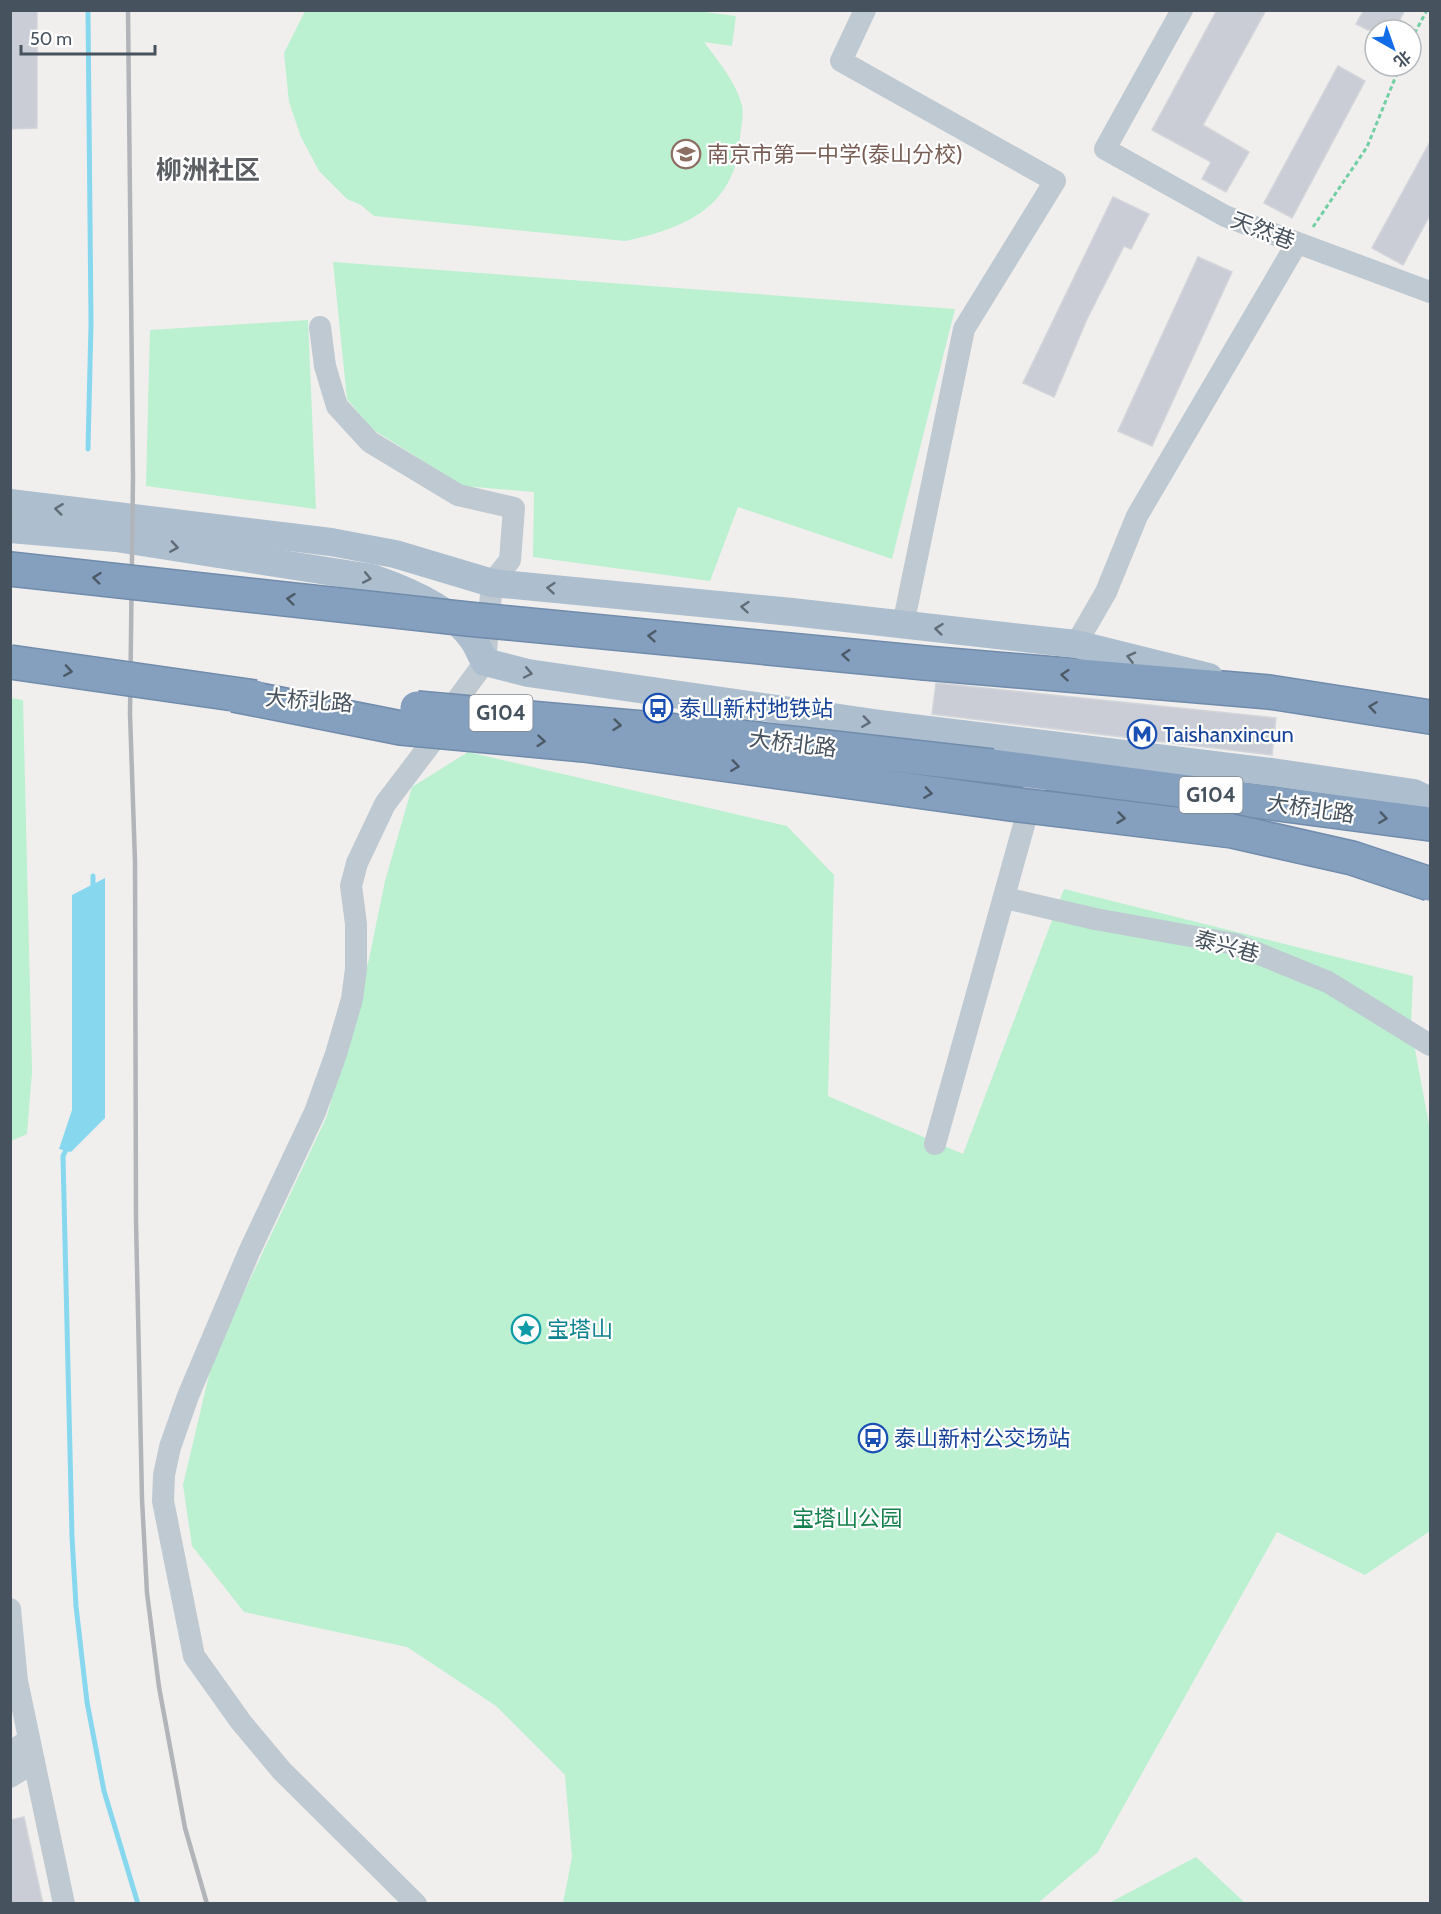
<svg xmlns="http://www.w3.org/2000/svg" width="1441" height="1914" font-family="Cabin,'Noto Sans SC',sans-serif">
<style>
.green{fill:#bbf0d1}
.water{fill:#87d8ef}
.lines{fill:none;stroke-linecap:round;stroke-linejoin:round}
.stream{stroke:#87d8ef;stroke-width:5}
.building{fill:#cacdd5;stroke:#d2d5da;stroke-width:1.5}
.highway-casing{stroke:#708bab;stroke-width:36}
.path{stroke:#72cfa3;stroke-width:3;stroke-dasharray:4.5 3;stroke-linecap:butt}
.minor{stroke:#bfc9d1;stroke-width:22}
.major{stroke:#adbece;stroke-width:28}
.highway{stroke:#85a0bf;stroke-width:33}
.rail{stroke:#b1b4b9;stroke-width:4.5}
.highway-bridge-casing{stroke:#708bab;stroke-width:36;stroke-linecap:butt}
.highway-bridge{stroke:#85a0bf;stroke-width:33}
.oneway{stroke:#606d79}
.oneway2{stroke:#4c5a67}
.labels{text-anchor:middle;stroke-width:4.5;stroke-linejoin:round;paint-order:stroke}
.shield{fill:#fff;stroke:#7e868e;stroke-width:1.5}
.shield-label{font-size:21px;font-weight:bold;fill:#46525d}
.education-label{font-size:22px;fill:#785e54;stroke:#fff;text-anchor:start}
.street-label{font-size:22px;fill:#46525d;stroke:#fff}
.transit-label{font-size:22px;fill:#164399;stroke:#fff;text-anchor:start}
.culture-label{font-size:22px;fill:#0d838f;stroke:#fff;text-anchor:start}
.park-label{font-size:22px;fill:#14814c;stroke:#fff}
.quarter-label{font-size:26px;font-weight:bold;fill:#5b5f64;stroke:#fff}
</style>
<rect width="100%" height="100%" fill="#f1efee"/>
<!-- green -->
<g class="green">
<path d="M 696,11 L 736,16 L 732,46 L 704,42 C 719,62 735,81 742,105 C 744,114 741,128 740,137 C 736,207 686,228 625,241 L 374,216 L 361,205 L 347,199 L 319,171 L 301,137 L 289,102 L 284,53 L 305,11 Z"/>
<polygon points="333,262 955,309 892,559 738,507 710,581 533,557 534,492 463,486 372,429 347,399"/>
<polygon points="308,320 316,509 146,486 150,330"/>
<polygon points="11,698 23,700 32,1072 27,1134 11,1141"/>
<polygon points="468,752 787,826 834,875 828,1096 963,1154 1064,889 1413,976 1411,1028 1430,1130 1430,1531 1365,1575 1277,1532 1098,1852 1038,1903 563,1903 572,1857 565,1775 496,1706 407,1647 244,1612 192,1546 183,1485 213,1358 327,1116 369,959 385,881 412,787"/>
<polygon points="1196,1857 1245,1903 1109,1903"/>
</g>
<!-- water -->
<polygon class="water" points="105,878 105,1118 71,1152 59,1149 72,1110 72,895"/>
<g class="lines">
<!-- stream -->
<g class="stream">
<polyline points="88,10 91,324 88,449"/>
<polyline points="93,888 93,876"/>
<polyline points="68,1146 63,1156 72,1537 76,1606 87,1702 104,1791 138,1904"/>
</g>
</g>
<!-- building -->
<g class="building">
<polygon points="10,10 37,10 37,128 10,129"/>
<polygon points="1217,10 1266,10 1203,125 1249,152 1226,192 1202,179 1211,162 1152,130"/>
<polygon points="1364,10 1405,10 1394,30 1368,30 1356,24"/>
<polygon points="1338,66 1365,81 1292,218 1264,203"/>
<polygon points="1431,140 1431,213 1403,265 1372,248"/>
<polygon points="1113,197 1149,214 1131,249 1124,246 1087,319 1054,397 1023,383"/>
<polygon points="1198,257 1232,272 1152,446 1118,431"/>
<polygon points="936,683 1276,718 1272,755 932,714"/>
<polygon points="24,1817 43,1904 10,1904 10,1820"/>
</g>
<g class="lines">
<!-- highway casing -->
<g class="highway-casing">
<g id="highway">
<polyline points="925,663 1269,692 1430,717"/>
<polyline points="992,766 1430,824"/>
</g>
</g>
<!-- path -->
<g class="path">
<polyline points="1411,40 1427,10"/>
<polyline points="1313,227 1367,147 1400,66"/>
</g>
<!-- minor -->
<g class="minor">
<polyline points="865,10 841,61 1055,181 964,329 903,625"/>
<polyline points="1182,10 1105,149 1225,216 1430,292"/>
<polyline points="320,327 325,366 337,406 370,442 458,495 514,508 510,560 492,583 485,662 446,715 435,738 385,804 357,863 351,886 356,924 356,969 352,999 336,1054 315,1112 249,1252 188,1396 170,1447 164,1475 163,1501 194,1656 241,1722 282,1771 416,1904"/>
<polyline points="1076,644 1106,592 1137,516 1297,243"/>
<polyline points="1005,898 1095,919 1235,944 1328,982 1430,1045"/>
<polyline points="935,1144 1039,771"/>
<polyline points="10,1609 17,1681 64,1904"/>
<polyline points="10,1752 29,1740"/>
<polyline points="10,1777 34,1762"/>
</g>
<!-- major -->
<g class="major">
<polyline points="10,503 331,542 395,554 492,583 792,612 1076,644 1209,677"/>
<path d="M 10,529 L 116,538 L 372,578 C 404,589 451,609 471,637 C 477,644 480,654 485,662 L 528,673 L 881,724 L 1272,772 L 1414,793 L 1430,801"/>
</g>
<!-- highway -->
<use href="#highway" class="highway"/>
<!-- rail -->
<polyline class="rail" points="128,10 133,477 130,714 135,862 136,1220 142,1499 147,1593 159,1687 185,1828 207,1904"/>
<!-- highway-bridge casing -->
<g class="highway-bridge-casing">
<g id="highway-bridge">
<polyline points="10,569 468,619 925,663"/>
<polyline points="10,662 255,697"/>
<polyline points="234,695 401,728 584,745 1010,804 1232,831 1352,858 1430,884"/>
<polyline points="417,708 723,735 992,766"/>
</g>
</g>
<!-- highway-bridge -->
<use href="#highway-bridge" class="highway-bridge"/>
</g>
<!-- one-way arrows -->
<defs><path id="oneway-chevron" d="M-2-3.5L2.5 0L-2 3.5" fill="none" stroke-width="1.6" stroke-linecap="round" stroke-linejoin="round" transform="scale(1.5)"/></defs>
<g class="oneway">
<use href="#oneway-chevron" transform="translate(59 509) rotate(-173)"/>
<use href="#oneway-chevron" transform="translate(174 547) rotate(9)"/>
<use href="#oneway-chevron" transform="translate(367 578) rotate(11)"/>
<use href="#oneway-chevron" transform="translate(551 588) rotate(-175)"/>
<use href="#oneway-chevron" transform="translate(745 607) rotate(-175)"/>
<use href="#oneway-chevron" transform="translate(939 629) rotate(-174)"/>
<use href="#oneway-chevron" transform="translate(1131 657) rotate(-166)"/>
<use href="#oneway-chevron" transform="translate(528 673) rotate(12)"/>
<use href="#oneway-chevron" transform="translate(866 722) rotate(8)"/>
</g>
<g class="oneway2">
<use href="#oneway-chevron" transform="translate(97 578) rotate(-174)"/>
<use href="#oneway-chevron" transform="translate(291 599) rotate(-174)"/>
<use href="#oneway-chevron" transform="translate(652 636) rotate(-175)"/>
<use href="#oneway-chevron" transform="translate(846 655) rotate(-175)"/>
<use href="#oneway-chevron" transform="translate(68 671) rotate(9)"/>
<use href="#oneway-chevron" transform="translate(1065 675) rotate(-175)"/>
<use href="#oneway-chevron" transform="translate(1373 707) rotate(-172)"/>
<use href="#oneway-chevron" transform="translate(617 725) rotate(6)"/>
<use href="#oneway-chevron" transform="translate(541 741) rotate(5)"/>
<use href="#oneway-chevron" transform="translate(735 766) rotate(8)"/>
<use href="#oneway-chevron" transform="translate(928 793) rotate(8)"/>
<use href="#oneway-chevron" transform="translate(1121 818) rotate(7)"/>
<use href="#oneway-chevron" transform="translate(1383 818) rotate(8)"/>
</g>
<!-- icons -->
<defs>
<g id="school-ring" transform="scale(1.5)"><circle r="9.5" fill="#fff" stroke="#8d6e63" stroke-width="1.5"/><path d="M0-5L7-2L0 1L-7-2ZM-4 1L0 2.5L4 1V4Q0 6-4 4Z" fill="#8d6e63"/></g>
<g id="bus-ring" transform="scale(1.5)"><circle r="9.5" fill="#fff" stroke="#1a4fb4" stroke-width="1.5"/><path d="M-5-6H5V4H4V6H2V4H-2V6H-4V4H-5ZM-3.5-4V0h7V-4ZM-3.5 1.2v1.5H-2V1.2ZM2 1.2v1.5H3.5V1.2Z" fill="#1a4fb4"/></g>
<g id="metro-ring" transform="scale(1.5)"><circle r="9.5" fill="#fff" stroke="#1a4fb4" stroke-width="1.5"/><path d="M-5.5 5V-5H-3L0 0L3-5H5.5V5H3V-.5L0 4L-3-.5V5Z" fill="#1a4fb4"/></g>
<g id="sight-ring" transform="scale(1.5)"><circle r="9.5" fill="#fff" stroke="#0f9aa8" stroke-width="1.5"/><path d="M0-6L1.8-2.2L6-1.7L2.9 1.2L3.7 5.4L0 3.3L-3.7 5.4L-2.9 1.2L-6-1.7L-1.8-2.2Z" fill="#0f9aa8"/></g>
</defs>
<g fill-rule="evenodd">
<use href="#school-ring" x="686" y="154"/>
<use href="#bus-ring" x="658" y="708"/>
<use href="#metro-ring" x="1142" y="734"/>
<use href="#sight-ring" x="526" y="1329"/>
<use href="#bus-ring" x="873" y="1438"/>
</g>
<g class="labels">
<!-- shield labels -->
<g class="shield">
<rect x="469.5" y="695" width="63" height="36" rx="4.5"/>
<rect x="1179.5" y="777" width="63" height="36" rx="4.5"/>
</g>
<g class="shield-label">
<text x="501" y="720">G104</text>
<text x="1211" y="802">G104</text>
</g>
<!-- education labels -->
<g class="education-label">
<text x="707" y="162">南京市第一中学(泰山分校)</text>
</g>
<!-- street labels -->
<g class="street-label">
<text transform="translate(1263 230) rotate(21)" y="8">天然巷</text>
<text transform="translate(309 700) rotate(4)" y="8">大桥北路</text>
<text transform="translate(793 743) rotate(7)" y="8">大桥北路</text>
<text transform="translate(1311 808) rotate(8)" y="8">大桥北路</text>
<text transform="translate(1227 946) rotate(15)" y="8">泰兴巷</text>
</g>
<!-- transit labels -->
<g class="transit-label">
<text x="679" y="716">泰山新村地铁站</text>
<text x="1163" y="742">Taishanxincun</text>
<text x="894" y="1446">泰山新村公交场站</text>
</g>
<!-- culture labels -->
<g class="culture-label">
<text x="547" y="1337">宝塔山</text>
</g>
<!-- park labels -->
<g class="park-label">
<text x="847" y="1526">宝塔山公园</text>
</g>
<!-- quarter labels -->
<g class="quarter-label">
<text x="208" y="179">柳洲社区</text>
</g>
</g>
<!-- border -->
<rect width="1441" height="1914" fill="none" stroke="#46525d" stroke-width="24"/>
<!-- north arrow -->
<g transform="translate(1393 48) rotate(140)"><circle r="28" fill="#ffffff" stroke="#b5babe" stroke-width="1.5"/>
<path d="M0-4.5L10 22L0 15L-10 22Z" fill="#136ce7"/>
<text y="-9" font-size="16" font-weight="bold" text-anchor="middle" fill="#46525d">北</text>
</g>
<!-- scale -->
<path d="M21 45v9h134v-9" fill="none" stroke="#46525d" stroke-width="3"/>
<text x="30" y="45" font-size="18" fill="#46525d" stroke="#ffffff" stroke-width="4.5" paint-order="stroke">50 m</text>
</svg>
